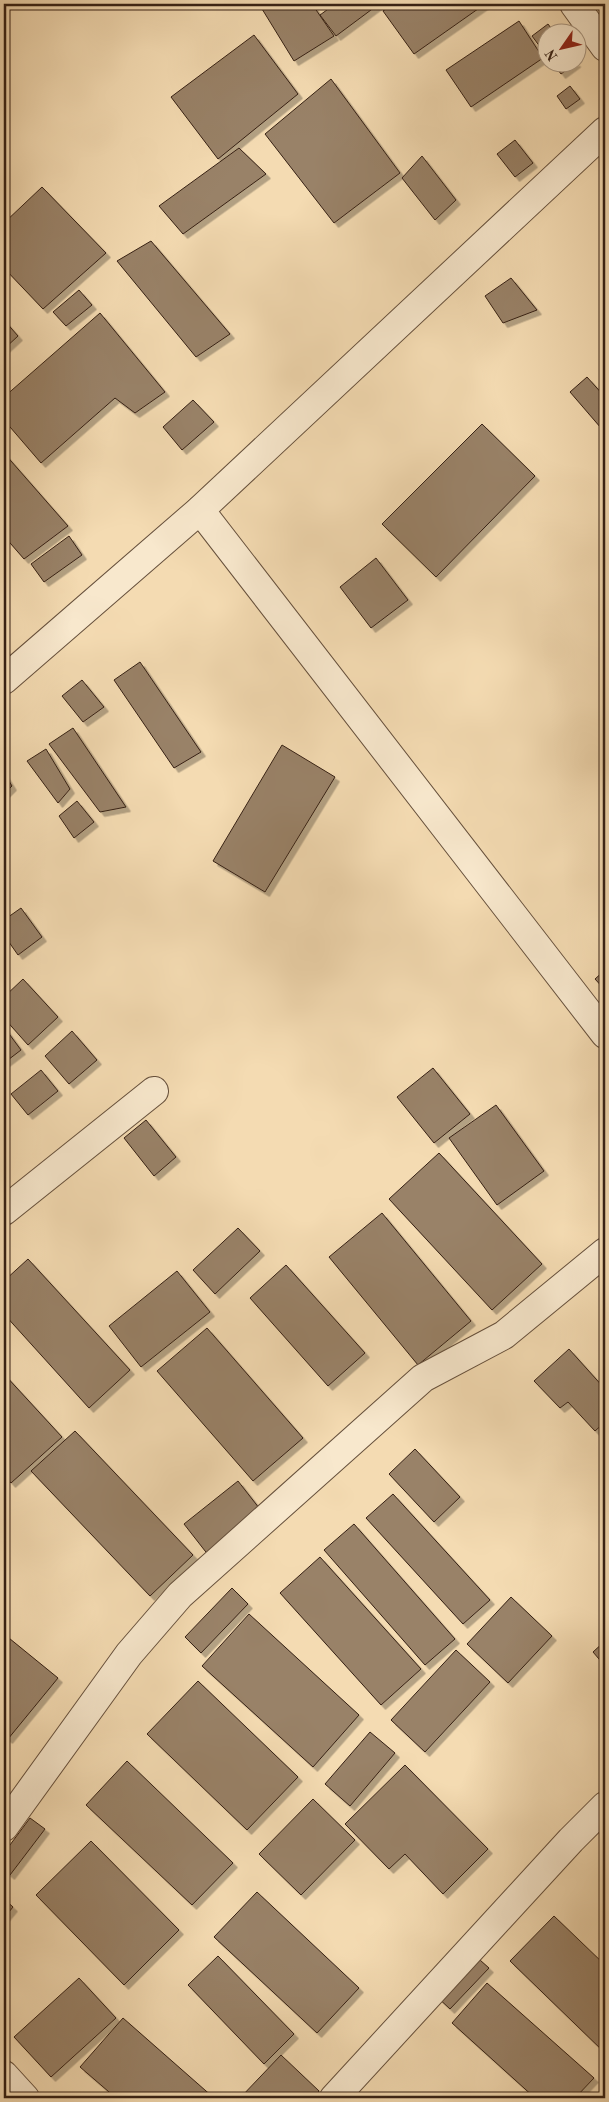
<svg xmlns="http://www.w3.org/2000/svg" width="609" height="2102" font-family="'Old Standard TT',serif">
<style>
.building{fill:#998267;stroke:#362115;filter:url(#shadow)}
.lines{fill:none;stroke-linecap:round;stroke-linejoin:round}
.minor-casing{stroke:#66503c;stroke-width:30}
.minor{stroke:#f8e8cd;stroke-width:28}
</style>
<defs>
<filter id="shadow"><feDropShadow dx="4.5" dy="4.5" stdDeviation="0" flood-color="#0004"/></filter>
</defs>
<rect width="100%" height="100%" fill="#f4dbb2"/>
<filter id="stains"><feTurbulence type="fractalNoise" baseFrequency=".004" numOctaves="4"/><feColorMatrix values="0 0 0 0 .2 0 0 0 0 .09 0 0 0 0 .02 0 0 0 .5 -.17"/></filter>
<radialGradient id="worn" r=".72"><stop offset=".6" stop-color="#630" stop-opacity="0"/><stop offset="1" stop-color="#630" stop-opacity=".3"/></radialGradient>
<!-- building -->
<g class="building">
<polygon points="259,4 312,4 334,36 294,61"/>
<polygon points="335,4 379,4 336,36 320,15"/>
<polygon points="393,4 485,4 414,54 383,11"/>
<polygon points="519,21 543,58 471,107 446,70"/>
<polygon points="548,24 554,32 546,32 546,55 532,36"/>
<polygon points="254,35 298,94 218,159 171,97"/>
<polygon points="552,62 576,62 576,63 561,74"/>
<polygon points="331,79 400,173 334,223 265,134"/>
<polygon points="570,86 580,99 566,109 557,96"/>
<polygon points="515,140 533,163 515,177 497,154"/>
<polygon points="239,148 266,174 183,234 159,206"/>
<polygon points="422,156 456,200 435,220 402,178"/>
<polygon points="42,187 106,253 43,309 4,268 4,223"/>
<polygon points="151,241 230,334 196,357 117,261"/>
<polygon points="511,278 537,310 503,323 485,296"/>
<polygon points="79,290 92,305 66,326 53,312"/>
<polygon points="100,313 165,392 135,413 115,398 41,463 4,420 4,397"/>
<polygon points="4,320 18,336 4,349"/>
<polygon points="587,377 605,397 605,425 601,428 570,392"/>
<polygon points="193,400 214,422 182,450 163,427"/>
<polygon points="482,424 535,476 436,577 382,524"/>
<polygon points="4,453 68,526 24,559 4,536"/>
<polygon points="69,536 82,555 44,582 31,564"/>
<polygon points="376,558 408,600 371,628 340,587"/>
<polygon points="140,662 201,752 174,768 114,680"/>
<polygon points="82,680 104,707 83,722 62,696"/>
<polygon points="73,728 126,807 100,812 49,744"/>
<polygon points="282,745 335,777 265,892 213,861"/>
<polygon points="46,749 70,789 58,803 27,761"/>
<polygon points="4,773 12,786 4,794"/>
<polygon points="77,801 94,822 74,838 59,816"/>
<polygon points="21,908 42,937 18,955 4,935 4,920"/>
<polygon points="605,970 605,990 595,979"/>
<polygon points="23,979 58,1017 28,1045 4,1018 4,997"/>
<polygon points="4,1027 21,1050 4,1063"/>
<polygon points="72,1031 97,1060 69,1084 45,1056"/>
<polygon points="433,1068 470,1114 434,1143 397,1097"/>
<polygon points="41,1070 58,1091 28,1115 11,1094"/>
<polygon points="496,1105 544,1171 497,1205 449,1138"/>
<polygon points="146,1120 176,1157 154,1176 124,1138"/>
<polygon points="439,1153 542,1264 492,1310 389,1199"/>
<polygon points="382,1213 471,1321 418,1365 329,1257"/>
<polygon points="238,1228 260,1251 215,1294 193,1270"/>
<polygon points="28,1259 130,1370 89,1408 4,1314 4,1281"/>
<polygon points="286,1265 365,1353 328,1386 250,1298"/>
<polygon points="177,1271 210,1312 141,1367 109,1326"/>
<polygon points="207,1328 303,1438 253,1481 157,1371"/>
<polygon points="569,1349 605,1389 605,1422 595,1431 568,1402 560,1408 534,1381"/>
<polygon points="4,1374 62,1437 11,1483 4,1475"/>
<polygon points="75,1431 193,1555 150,1596 31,1471"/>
<polygon points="415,1449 460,1497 434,1522 389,1474"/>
<polygon points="238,1481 263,1513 209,1556 184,1524"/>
<polygon points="393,1494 490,1600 463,1624 366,1518"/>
<polygon points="354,1524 455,1639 425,1665 324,1550"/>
<polygon points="320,1557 421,1669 381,1705 280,1593"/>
<polygon points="232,1588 248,1604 201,1653 185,1637"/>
<polygon points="511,1597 552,1636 508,1683 467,1644"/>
<polygon points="249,1614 359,1715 313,1767 202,1666"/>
<polygon points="4,1634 58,1678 8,1739 4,1736"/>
<polygon points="605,1641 605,1666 593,1652"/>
<polygon points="456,1650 490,1682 425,1752 391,1720"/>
<polygon points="198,1681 298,1777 247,1830 147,1734"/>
<polygon points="370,1732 395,1753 350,1806 325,1784"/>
<polygon points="127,1761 233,1863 192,1905 86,1805"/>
<polygon points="405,1765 488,1849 443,1894 405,1854 389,1869 345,1824"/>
<polygon points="313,1799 355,1840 301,1895 259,1854"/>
<polygon points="30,1818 45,1829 10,1875 4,1870 4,1853"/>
<polygon points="91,1841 179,1930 124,1985 36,1895"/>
<polygon points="257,1892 359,1988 317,2033 214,1937"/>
<polygon points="4,1899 13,1907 4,1918"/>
<polygon points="554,1916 605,1965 605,2053 510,1961"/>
<polygon points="472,1953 489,1968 450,2009 434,1994"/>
<polygon points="218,1956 294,2034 264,2064 188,1985"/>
<polygon points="79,1978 116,2018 51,2077 14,2037"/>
<polygon points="487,1983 594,2078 575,2098 535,2098 452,2023"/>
<polygon points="123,2018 214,2098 116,2098 80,2067"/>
<polygon points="281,2055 319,2091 312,2098 240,2098"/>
</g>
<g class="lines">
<!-- minor casing -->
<g class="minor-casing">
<g id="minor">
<polyline points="574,4 605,47"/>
<polyline points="200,510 605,1034"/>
<polyline points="4,680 200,510 605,131"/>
<polyline points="4,1211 154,1091"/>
<polyline points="4,1827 129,1654 180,1595 423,1378 504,1335 605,1252"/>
<polyline points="4,2075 25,2098"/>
<polyline points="334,2098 571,1840 605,1806"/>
</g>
</g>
<!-- minor -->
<use href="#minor" class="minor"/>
</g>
<!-- margin -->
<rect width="609" height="2102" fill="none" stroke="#f4dbb2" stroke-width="20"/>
<rect x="5" y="5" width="599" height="2092" fill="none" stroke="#362115" stroke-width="2.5"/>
<rect x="10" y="10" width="589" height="2082" fill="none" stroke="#362115"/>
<!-- north arrow -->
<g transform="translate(562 48) rotate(236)"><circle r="24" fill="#f8e8cd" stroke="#aa9883"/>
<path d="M0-4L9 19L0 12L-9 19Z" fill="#8f2418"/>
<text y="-8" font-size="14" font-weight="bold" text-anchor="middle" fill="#362115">N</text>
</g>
<rect width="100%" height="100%" filter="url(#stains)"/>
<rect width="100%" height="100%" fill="url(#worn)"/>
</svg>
